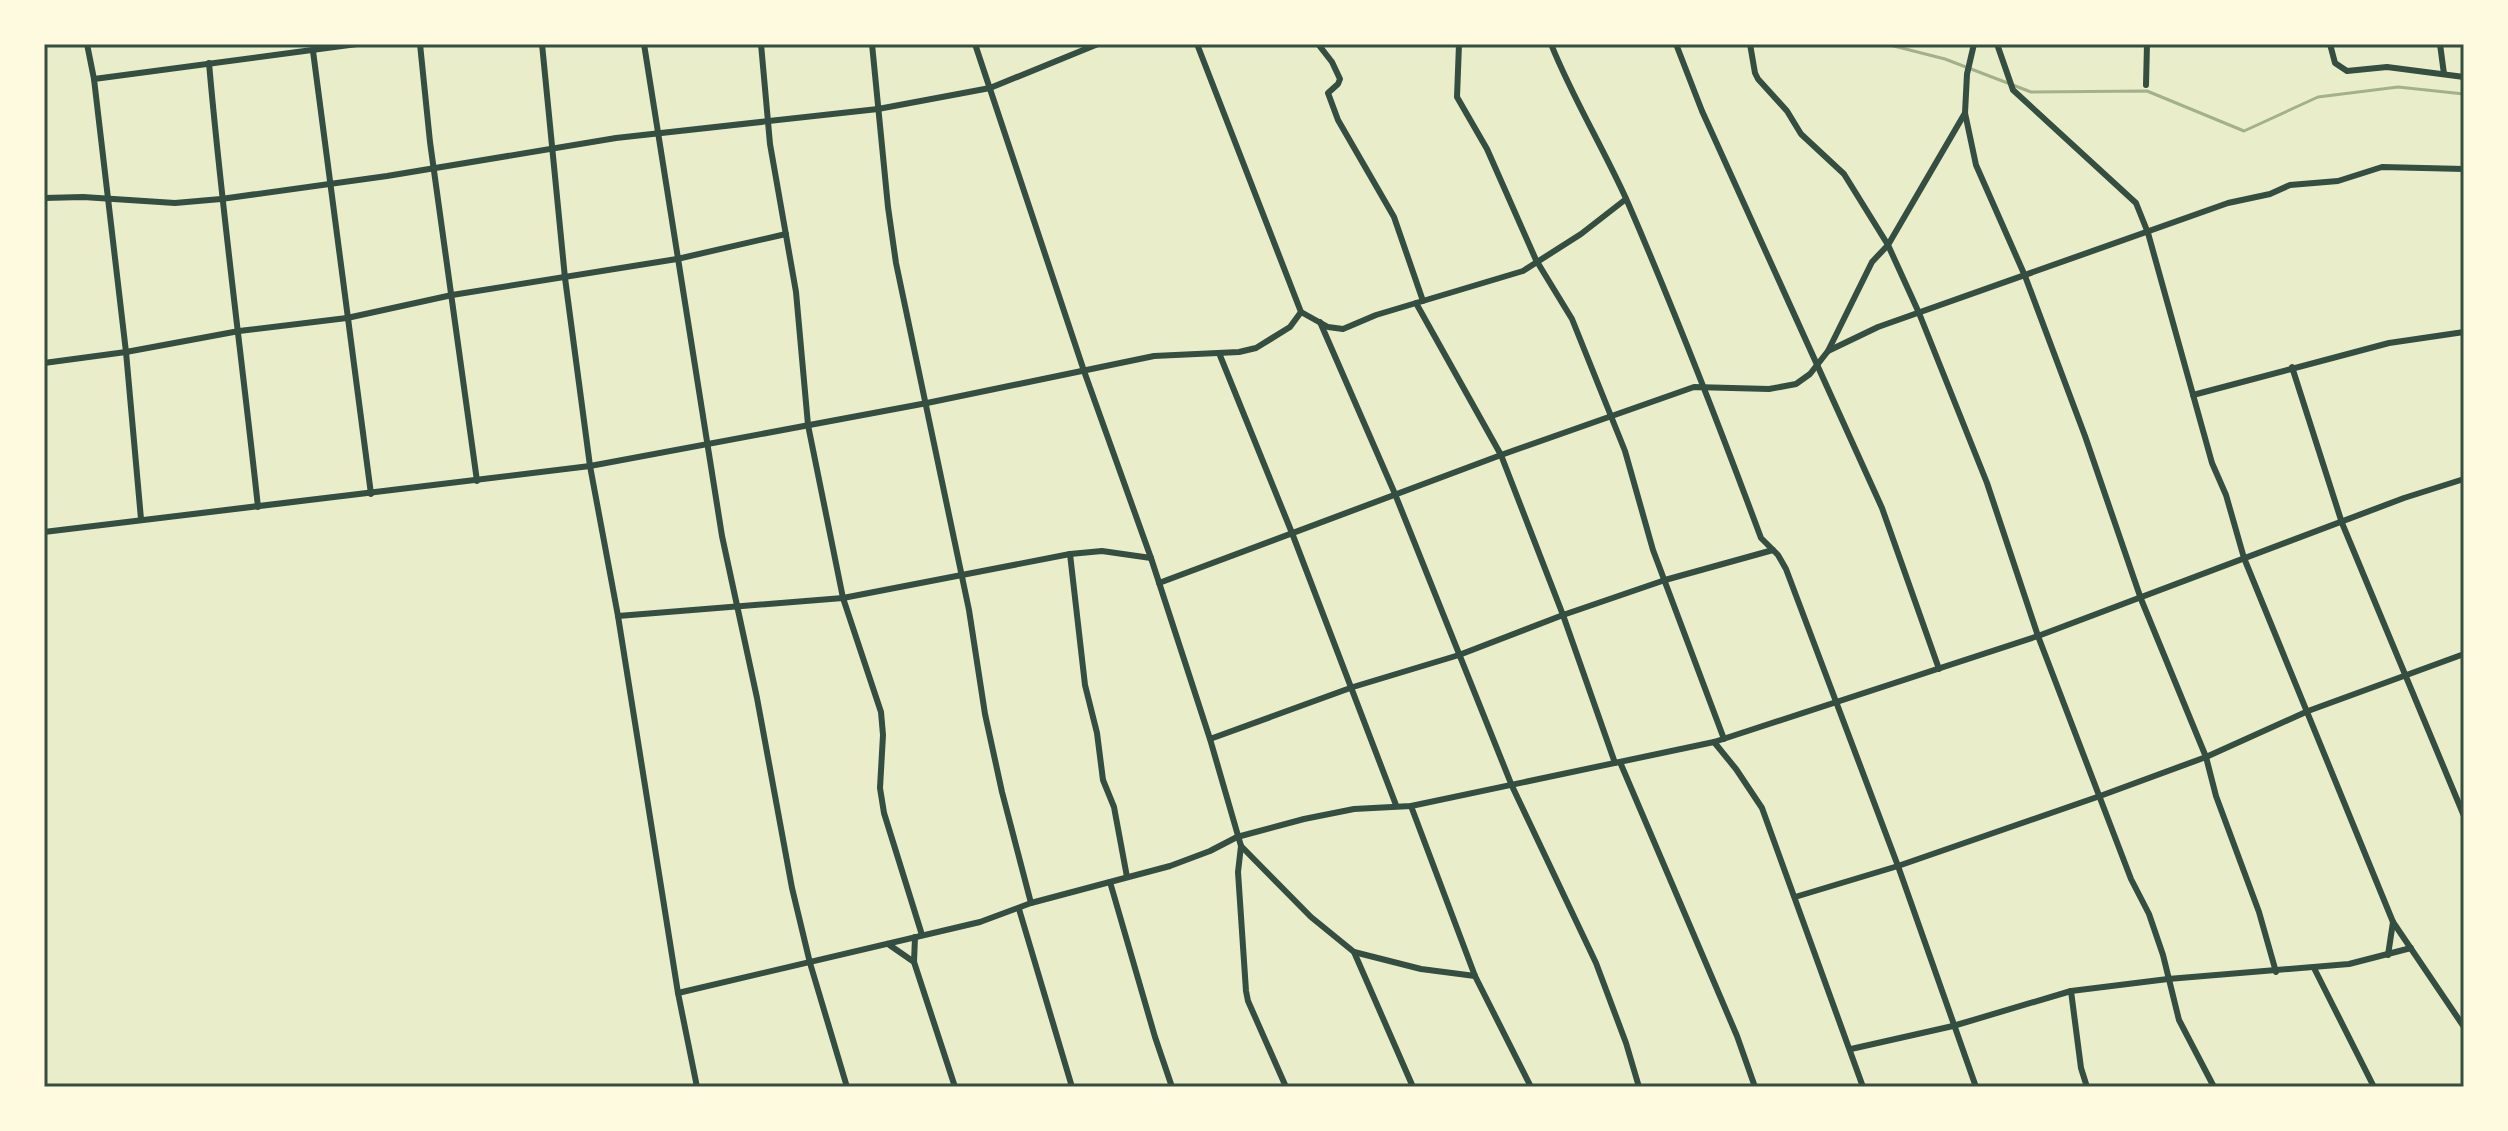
<svg xmlns="http://www.w3.org/2000/svg" width="2508" height="1131" font-family="Helvetica,sans-serif">
<style>
.lines{fill:none;stroke-linecap:round;stroke-linejoin:round}
.stream{stroke:#a3b18a;stroke-width:3}
.minor{stroke:#344e41;stroke-width:6}
.neatline{fill:none;stroke:#344e41;stroke-width:3}
</style>
<rect width="100%" height="100%" fill="#e9edc9"/>
<g class="lines">
<!-- stream -->
<polyline class="stream" points="1886,44 1945,59 2031,92 2147,91 2244,131 2318,97 2398,87 2464,94"/>
<!-- minor -->
<g class="minor">
<polyline points="87,44 94,79 126,352 141,519"/>
<polyline points="420,44 430,142 477,481"/>
<polyline points="542,44 565,278 590,466 618,616 678,993 697,1087"/>
<polyline points="644,44 722,536 757,698 792,888 810,963 847,1087"/>
<polyline points="761,44 770,144 796,292 808,425 843,598 881,712 883,735 880,788 884,813 922,935"/>
<polyline points="872,44 888,207 896,263 969,610 985,714 1002,792 1031,903"/>
<polyline points="975,44 1084,371 1151,558 1210,739 1241,846 1311,917 1354,952 1421,969 1475,976"/>
<polyline points="1197,44 1301,312 1328,327 1343,329 1376,315 1523,271 1581,234 1626,199"/>
<polyline points="1318,44 1332,62 1340,79 1338,84 1328,93 1338,120 1394,217 1423,301"/>
<polyline points="1459,44 1457,97 1487,149 1536,260 1572,319 1625,451 1653,550 1724,739"/>
<path d="M 1551,44 C 1573,99 1604,149 1628,203 C 1676,314 1719,425 1761,538 L 1778,555 L 1786,569 L 1898,866 L 1976,1087"/>
<polyline points="1676,44 1702,111 1882,508 1939,669"/>
<polyline points="1750,44 1755,73 1758,79 1787,111 1801,134 1844,174 1888,245 1872,262 1828,351"/>
<polyline points="1974,44 1967,74 1965,113 1976,165 2025,276 2085,436 2141,599 2206,757 2216,796 2259,912 2276,972"/>
<polyline points="1997,44 2013,90 2136,203 2148,233 2212,463 2226,495 2244,558 2393,922 2464,1027"/>
<polyline points="2330,44 2335,63 2347,71 2387,67 2464,77"/>
<polyline points="2440,44 2444,74"/>
<polyline points="313,51 371,494"/>
<path d="M 209,63 C 222,212 242,359 258,507"/>
<polyline points="94,79 357,44"/>
<polyline points="2146,85 2147,44"/>
<polyline points="1965,113 1888,245 1919,313 1987,483 2038,636 2131,879 2149,914 2163,955 2179,1020 2214,1087"/>
<polyline points="44,198 83,197 175,203 221,199 387,176 616,138 878,109 990,88 1098,44"/>
<polyline points="1416,303 1501,455 1563,615 1615,763"/>
<polyline points="1320,322 1395,494 1512,786 1596,963 1626,1043 1639,1087"/>
<polyline points="1219,353 1292,533 1396,805"/>
<polyline points="44,363 126,352 239,331 347,318 452,295 677,259 786,234"/>
<polyline points="2292,367 2342,523 2464,816"/>
<polyline points="2193,395 2389,343 2464,332"/>
<polyline points="44,532 590,466 927,403 1154,356 1239,352 1256,348 1290,327 1301,312"/>
<polyline points="1070,554 1085,685 1097,733 1103,780 1114,807 1127,877"/>
<polyline points="1159,583 1501,455 1694,387 1769,389 1796,384 1810,374 1828,351 1878,327 2228,203 2270,194 2290,185 2338,181 2382,167 2464,169"/>
<polyline points="618,616 843,598 1070,554 1102,551 1151,558"/>
<polyline points="1210,739 1353,687 1459,655 1563,615 1665,580 1773,550"/>
<polyline points="1714,742 1736,769 1762,808 1863,1087"/>
<polyline points="1620,762 1737,1036 1755,1087"/>
<polyline points="1411,806 1475,976 1531,1087"/>
<polyline points="1241,846 1238,872 1246,991 1248,1001 1286,1087"/>
<polyline points="1110,882 1155,1037 1172,1087"/>
<polyline points="1795,897 1898,866 2100,796 2206,757 2308,711 2464,654"/>
<polyline points="1019,909 1072,1087"/>
<polyline points="915,937 914,962 955,1087"/>
<polyline points="888,944 914,962"/>
<polyline points="1354,952 1413,1087"/>
<polyline points="2388,955 2393,922"/>
<polyline points="2314,968 2374,1087"/>
<polyline points="2071,991 2081,1068 2087,1087"/>
<polyline points="678,993 980,922 1031,903 1170,866 1210,851 1237,837 1304,819 1354,809 1411,806 1714,742 2038,636 2404,498 2464,479"/>
<polyline points="1851,1049 1953,1026 2071,991 2168,979 2349,964 2411,948"/>
</g>
</g>
<!-- border -->
<rect width="2508" height="1131" fill="none" stroke="#fefae0" stroke-width="92"/>
<rect x="46" y="46" width="2416" height="1039" class="neatline"/>
</svg>
